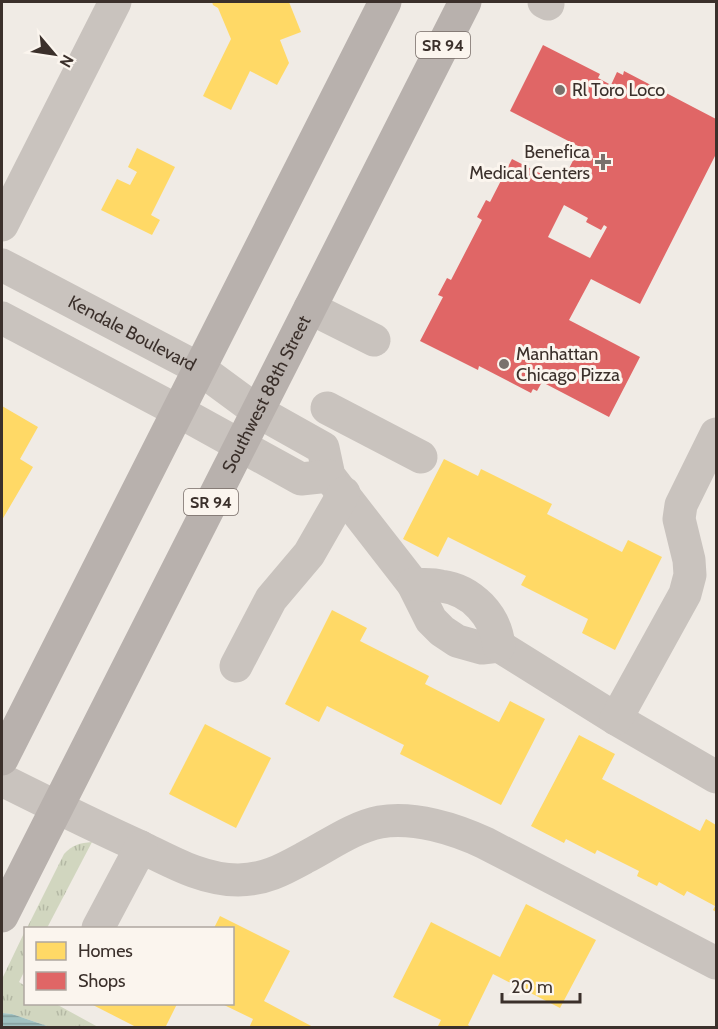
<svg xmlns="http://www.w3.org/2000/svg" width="718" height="1029" font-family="Cabin,sans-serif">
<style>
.grass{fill:url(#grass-tufts)}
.water{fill:url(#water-rules)}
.homes{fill:#ffd966}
.shops{fill:#e06666;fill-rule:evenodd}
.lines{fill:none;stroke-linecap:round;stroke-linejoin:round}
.minor{stroke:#c9c3be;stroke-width:33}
.major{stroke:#b8b1ad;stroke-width:33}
.poi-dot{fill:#7a716c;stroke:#fbf5ee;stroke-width:2}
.labels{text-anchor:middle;stroke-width:6;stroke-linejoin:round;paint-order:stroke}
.shield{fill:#fbf5ee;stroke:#756b66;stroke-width:1.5}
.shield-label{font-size:16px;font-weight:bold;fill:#3b302b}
.poi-label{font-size:18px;fill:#3b302b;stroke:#fbf5ee;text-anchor:start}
.street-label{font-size:18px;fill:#3b302b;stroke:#fbf5ee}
</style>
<defs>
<pattern id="grass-tufts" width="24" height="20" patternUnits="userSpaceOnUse" patternTransform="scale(1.5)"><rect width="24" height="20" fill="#d1d6bf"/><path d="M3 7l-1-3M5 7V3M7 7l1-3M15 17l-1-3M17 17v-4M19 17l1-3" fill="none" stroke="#b4b8a4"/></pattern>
<pattern id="water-rules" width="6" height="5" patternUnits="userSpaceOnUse" patternTransform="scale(1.5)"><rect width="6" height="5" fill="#a1c2c1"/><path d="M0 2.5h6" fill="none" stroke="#849e9d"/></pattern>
</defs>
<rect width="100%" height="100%" fill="#f0ebe5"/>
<!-- grass -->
<g class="grass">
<path d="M 92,842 L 47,928 L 27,928 L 64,854 C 72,845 80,843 92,842 Z"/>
<polygon points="25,931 25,970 19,982 25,986 26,1004 56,1004 98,1027 50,1027 12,1014 2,1013 2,979"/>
</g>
<!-- water -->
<polygon class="water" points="2,1013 12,1014 50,1027 2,1027"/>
<!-- homes -->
<g class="homes">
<polygon points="212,2 289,2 301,32 280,40 289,63 277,85 250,71 231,110 203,96 231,39 218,8 213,5"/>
<polygon points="137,148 175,167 151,215 160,220 152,235 101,210 117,179 130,185 137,172 128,167"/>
<polygon points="2,406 38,427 20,459 33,467 2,520"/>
<polygon points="444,459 478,476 481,469 552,504 547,514 622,552 628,540 662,557 615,650 582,633 588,619 521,585 526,576 448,537 438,557 403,539"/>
<polygon points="332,610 367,628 360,641 429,676 425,684 499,722 510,701 545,719 501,805 400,754 404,745 327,706 319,722 285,704"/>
<polygon points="205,724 271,758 236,828 169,794"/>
<polygon points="579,735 615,754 602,779 700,831 706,819 716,825 716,912 713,910 715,906 687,891 684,896 659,882 657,886 637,876 639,871 597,850 595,854 566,839 564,843 531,826"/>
<polygon points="526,904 596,940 560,1008 493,974 468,1025 473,1028 437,1028 441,1020 393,997 431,922 500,957"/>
<polygon points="220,916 290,951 264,1001 315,1028 249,1028 253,1019 222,1004 232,1004 232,928 214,928"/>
<polygon points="91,1004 177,1004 165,1028 138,1028"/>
</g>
<!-- shops -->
<path class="shops" d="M 543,45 L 600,74 L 598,78 L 611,85 L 617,72 L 623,75 L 624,71 L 716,119 L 716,154 L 640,304 L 591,279 L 569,320 L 640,357 L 609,417 L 542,382 L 537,391 L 533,389 L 531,393 L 479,366 L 478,370 L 420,341 L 443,297 L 438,295 L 447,278 L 451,280 L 482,220 L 477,217 L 486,200 L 490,202 L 512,159 L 561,184 L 580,147 L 510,111 ZM 564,205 L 588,218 L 586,222 L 601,230 L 604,225 L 607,227 L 590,258 L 548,237 Z"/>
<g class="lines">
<!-- minor -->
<g class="minor">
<polyline points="544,2 548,4"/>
<polyline points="2,225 115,2"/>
<path id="s1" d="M 2,265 L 200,369 L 257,411 L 323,448 L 329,476 L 413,584 L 431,620 L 442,631 L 457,641 L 482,648 L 499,646 L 616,719 L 716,777"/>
<polyline points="310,308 374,340"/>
<polyline points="2,318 178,411 301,479 329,476"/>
<polyline points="327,408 421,457"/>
<path d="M 413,584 C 422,585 432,584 441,586 C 472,590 496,616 499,646"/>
<polyline points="236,666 271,599 309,554 344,493"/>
<polyline points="616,719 685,594 690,575 689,560 679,519 681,505 716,434"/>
<path d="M 2,780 C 48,803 94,826 141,847 C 172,862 203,880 238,880 C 265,880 284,869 306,857 C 329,845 354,827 380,822 C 414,816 455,829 485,843 L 716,963"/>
<polyline points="98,928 141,847"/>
</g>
<!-- major -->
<g class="major">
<polyline points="2,759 385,2"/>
<path id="s2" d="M 2,916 L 465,2"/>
</g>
</g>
<!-- markers -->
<g class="poi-dot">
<circle cx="560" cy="90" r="6"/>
<path d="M600 153h6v6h6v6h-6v6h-6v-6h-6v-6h6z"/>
<circle cx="504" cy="364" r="6"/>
</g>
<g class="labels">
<!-- shield labels -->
<g class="shield">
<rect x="416" y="32" width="54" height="26" rx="4.5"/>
<rect x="184" y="489" width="54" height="26" rx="4.5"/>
</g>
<g class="shield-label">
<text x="443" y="51">SR 94</text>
<text x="211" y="508">SR 94</text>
</g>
<!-- poi labels -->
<g class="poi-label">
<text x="572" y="96">Rl Toro Loco</text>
<text x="590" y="158" text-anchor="end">Benefica<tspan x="590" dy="21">Medical Centers</tspan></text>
<text x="516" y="360">Manhattan<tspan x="516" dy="21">Chicago Pizza</tspan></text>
</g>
<!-- street labels -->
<g class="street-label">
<text dy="6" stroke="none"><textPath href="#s1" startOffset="147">Kendale Boulevard</textPath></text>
<text dy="6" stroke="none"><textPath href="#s2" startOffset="585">Southwest 88th Street</textPath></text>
</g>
</g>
<!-- border -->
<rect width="718" height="1029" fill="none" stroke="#3b302b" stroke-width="6"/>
<!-- legend -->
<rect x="24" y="927" width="210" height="78" fill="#fbf5ee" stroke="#aea6a0" stroke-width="1.5"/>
<rect x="36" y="942" width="30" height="18" fill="#ffd966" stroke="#aea6a0" stroke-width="1.5"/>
<text x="78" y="957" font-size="18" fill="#3b302b">Homes</text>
<rect x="36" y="972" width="30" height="18" fill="#e06666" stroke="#aea6a0" stroke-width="1.5"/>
<text x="78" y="987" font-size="18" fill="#3b302b">Shops</text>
<!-- north arrow -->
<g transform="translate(54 54) rotate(119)" stroke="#fbf5ee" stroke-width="4.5" paint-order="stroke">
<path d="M0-4.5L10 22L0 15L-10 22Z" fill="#3b302b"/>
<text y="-9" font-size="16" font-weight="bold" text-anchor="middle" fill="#3b302b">N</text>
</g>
<!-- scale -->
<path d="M502 993v9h78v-9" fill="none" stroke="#3b302b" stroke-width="3"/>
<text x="511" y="993" font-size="18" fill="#3b302b" stroke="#fbf5ee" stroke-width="4.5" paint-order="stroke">20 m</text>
</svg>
